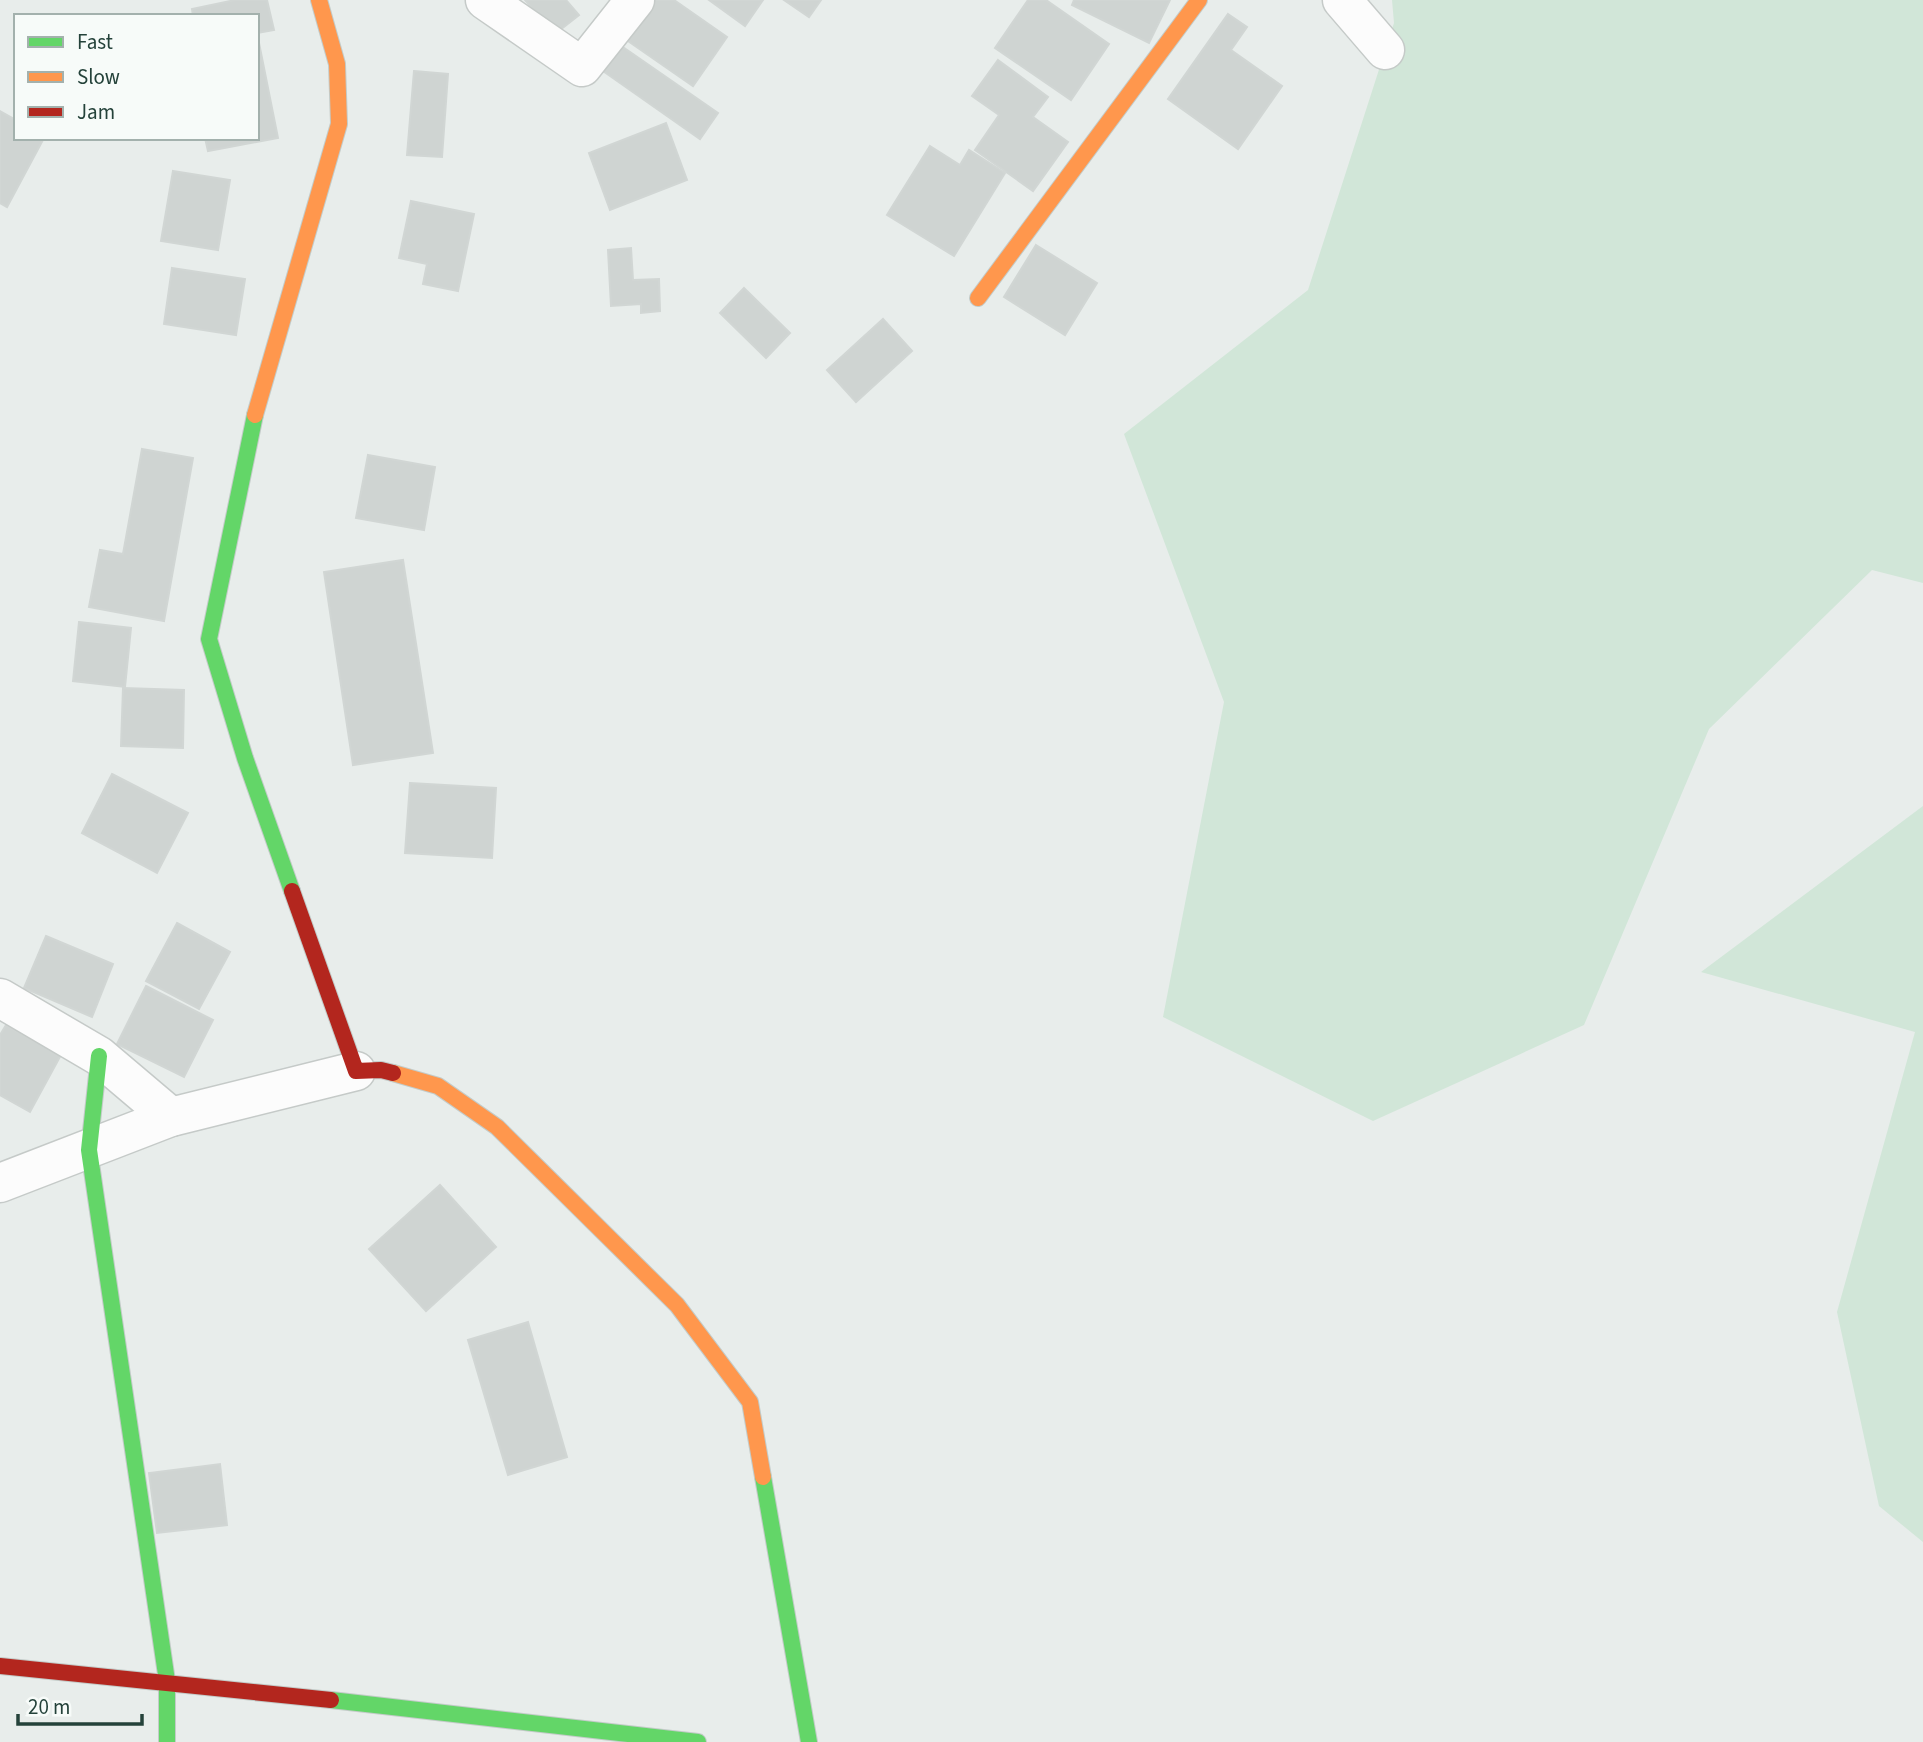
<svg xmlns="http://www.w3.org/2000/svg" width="1923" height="1742" font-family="'Source Sans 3',sans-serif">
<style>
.green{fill:#d1e6d8}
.building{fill:#cfd4d2;stroke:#d1d6d4;stroke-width:2}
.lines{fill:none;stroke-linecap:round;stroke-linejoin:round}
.street-casing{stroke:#c5cac8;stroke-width:41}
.fast-casing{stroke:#c3cbc8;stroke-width:18}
.slow-casing{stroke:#c3cbc8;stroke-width:18}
.jam-casing{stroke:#c3cbc8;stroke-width:18}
.street{stroke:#fcfcfc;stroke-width:38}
.fast{stroke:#63d668;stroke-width:16}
.slow{stroke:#ff974d;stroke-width:16}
.jam{stroke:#b3261e;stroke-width:16}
</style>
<rect width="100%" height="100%" fill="#e8edeb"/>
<!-- green -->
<g class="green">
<polygon points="1392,0 1923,0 1923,583 1872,570 1709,729 1584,1025 1373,1121 1163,1017 1224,702 1124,434 1308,290 1394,23"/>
<polygon points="1923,806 1923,1542 1879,1506 1837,1312 1915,1032 1701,972"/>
</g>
<!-- building -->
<g class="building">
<polygon points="235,0 267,0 274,30 257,33 257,16 193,16 192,9"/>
<polygon points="525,0 566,0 579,15 555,34"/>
<polygon points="656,0 674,0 727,37 693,86 628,41"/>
<polygon points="709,0 763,0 745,26"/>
<polygon points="784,0 821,0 809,17"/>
<polygon points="1028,0 1046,0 1109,44 1071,100 995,48"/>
<polygon points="1074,0 1170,0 1149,43 1072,5"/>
<polygon points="1228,14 1247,27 1231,50 1282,86 1238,149 1168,99"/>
<polygon points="257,33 278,138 208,151 205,138 257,138"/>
<polygon points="620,45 718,113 700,139 603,71"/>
<polygon points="998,60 1048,97 1033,117 1068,142 1033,191 975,150 999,115 972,96"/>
<polygon points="414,71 448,74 442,157 407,155"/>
<polygon points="0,111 16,120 16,138 44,138 7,207 0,203"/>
<polygon points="666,123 687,180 610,210 589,153"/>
<polygon points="930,146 960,165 969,150 1005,173 954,256 887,215"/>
<polygon points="173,171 230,180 218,250 161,241"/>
<polygon points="411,201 474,214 458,291 423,284 427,264 399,258"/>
<polygon points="1036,245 1097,283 1065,335 1004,297"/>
<polygon points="631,248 633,280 659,279 660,311 641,313 641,304 611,306 608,250"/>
<polygon points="172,268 245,279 236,335 164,324"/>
<polygon points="744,288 790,333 766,358 720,313"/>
<polygon points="883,319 912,351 856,402 827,370"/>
<polygon points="142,449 193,458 164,621 89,607 100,550 123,554"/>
<polygon points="368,455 435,467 424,530 356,518"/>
<polygon points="403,560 433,753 353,765 324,572"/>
<polygon points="79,622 131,628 125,687 73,681"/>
<polygon points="123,688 184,690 183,748 121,746"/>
<polygon points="112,774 188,813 157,873 82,833"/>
<polygon points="410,783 496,788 492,858 405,853"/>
<polygon points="177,923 230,952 199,1009 146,981"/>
<polygon points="46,936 113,964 92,1017 24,988"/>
<polygon points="146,986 213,1020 184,1077 117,1044"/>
<polygon points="6,1025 61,1055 30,1112 0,1095 0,1035"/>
<polygon points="440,1185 496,1247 426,1311 369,1249"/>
<polygon points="528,1322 567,1457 508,1475 468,1340"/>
<polygon points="220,1464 227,1525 157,1533 149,1473"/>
</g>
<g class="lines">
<!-- street casing -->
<g class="street-casing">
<g id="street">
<polyline points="485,0 582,67 635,0"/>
<polyline points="1342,0 1385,50"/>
<polyline points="0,998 99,1056 171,1117"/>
<polyline points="0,1183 171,1117 356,1071"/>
</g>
</g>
<!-- fast casing -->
<g class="fast-casing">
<g id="fast">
<polyline points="255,415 209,639 245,758 292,891"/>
<polyline points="99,1056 89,1150 167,1681 167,1742"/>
<polyline points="763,1477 809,1742"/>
<polyline points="331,1700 698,1742"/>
</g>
</g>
<!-- slow casing -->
<g class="slow-casing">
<g id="slow">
<polyline points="978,298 1199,0"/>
<polyline points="255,415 339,124 337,64 319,0"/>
<polyline points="393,1073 438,1086 497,1127 677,1305 750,1402 763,1477"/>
</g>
</g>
<!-- jam casing -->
<g class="jam-casing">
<g id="jam">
<polyline points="292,891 356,1071 381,1070 393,1073"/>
<polyline points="0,1666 331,1700"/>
</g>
</g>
<!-- street -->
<use href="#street" class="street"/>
<!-- fast -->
<use href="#fast" class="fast"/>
<!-- slow -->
<use href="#slow" class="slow"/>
<!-- jam -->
<use href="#jam" class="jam"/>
</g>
<!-- legend -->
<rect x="14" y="14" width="245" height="126" fill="#f7fbf9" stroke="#a3b1ad" stroke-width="2"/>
<rect x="28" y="37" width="35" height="10" fill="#63d668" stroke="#a3b1ad" stroke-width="2"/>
<text x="77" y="49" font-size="21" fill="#24423a">Fast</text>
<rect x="28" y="72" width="35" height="10" fill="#ff974d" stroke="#a3b1ad" stroke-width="2"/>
<text x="77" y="84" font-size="21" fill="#24423a">Slow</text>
<rect x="28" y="107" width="35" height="10" fill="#b3261e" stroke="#a3b1ad" stroke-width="2"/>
<text x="77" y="119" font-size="21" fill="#24423a">Jam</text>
<!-- scale -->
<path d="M18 1714v10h124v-10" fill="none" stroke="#24423a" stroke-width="3.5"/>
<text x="28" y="1714" font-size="21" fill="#24423a" stroke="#f7fbf9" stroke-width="5" paint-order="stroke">20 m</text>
</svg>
